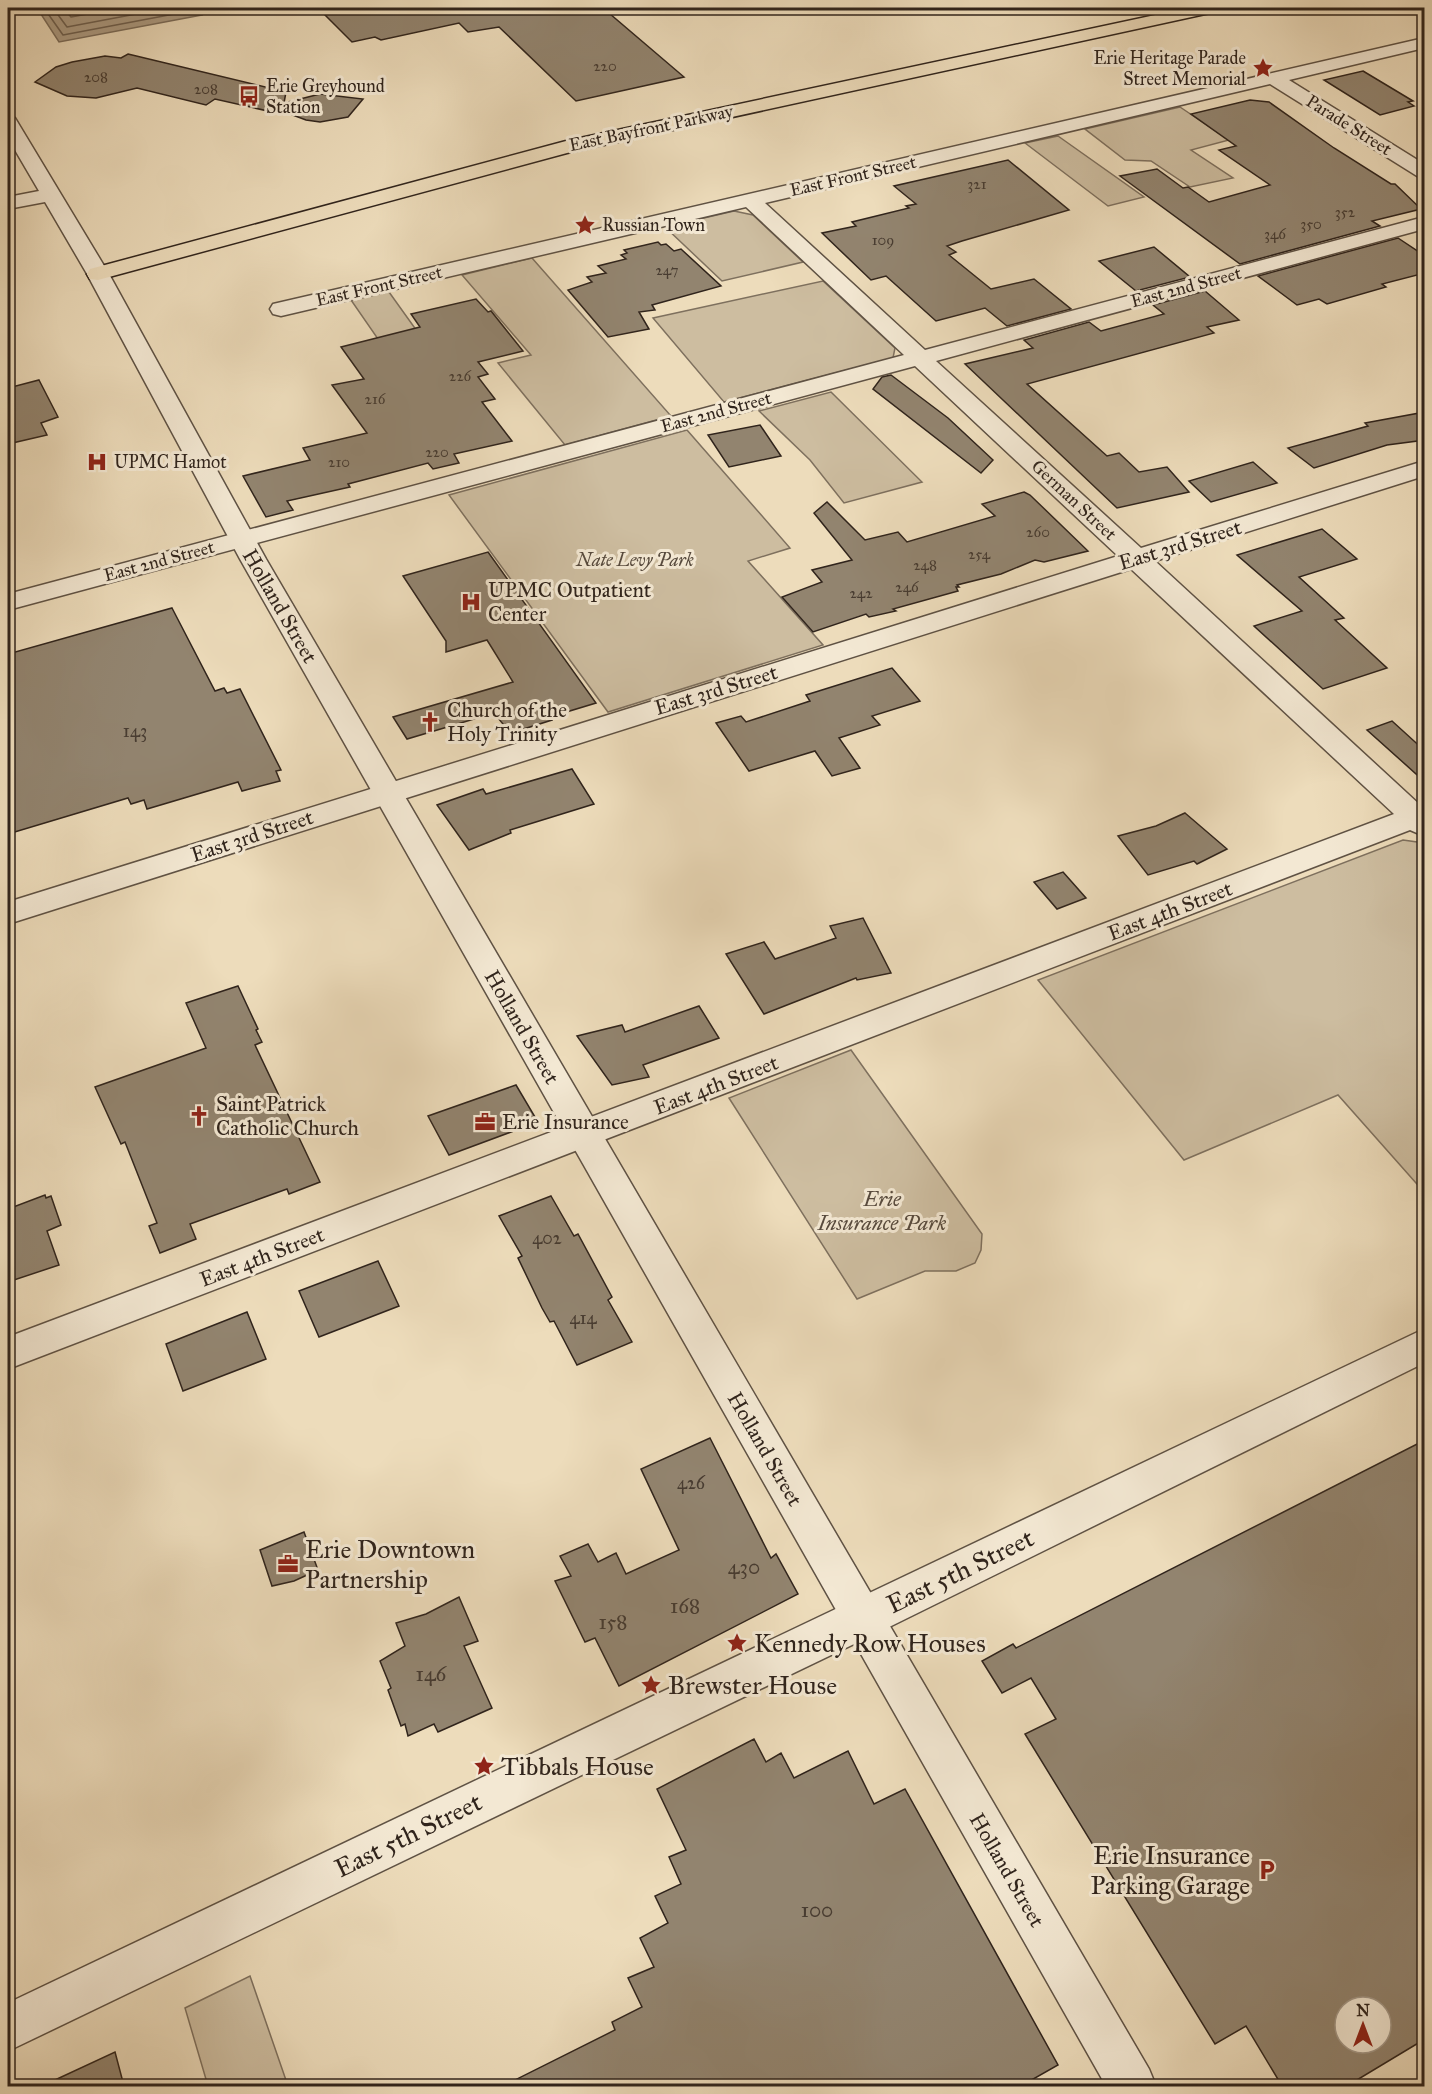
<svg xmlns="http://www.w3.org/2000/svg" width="1432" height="2094" font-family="'IM FELL Great Primer',serif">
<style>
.green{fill:#cdbda0;stroke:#7e705e;stroke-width:1.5}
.water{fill:#ad9d85;stroke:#7b6d5b;stroke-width:1.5}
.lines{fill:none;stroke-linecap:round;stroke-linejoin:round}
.shore{stroke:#6e6050;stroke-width:1.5}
.building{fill:#92846f;stroke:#30241c;stroke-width:1.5;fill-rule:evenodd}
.minor-casing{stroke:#5f5244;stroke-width:3}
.tertiary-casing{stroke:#5f5244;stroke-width:3}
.trunk-casing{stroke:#30241c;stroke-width:3}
.minor{fill:#f3e8d3;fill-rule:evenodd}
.tertiary{fill:#f3e8d3;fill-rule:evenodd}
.trunk{fill:#eddcbb;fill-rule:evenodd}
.labels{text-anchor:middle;stroke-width:6;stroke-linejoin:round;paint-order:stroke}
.far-number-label{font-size:15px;fill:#483c31}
.far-poi-label{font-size:18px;fill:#30241c;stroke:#f3e8d3;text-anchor:start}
.far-street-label{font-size:18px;fill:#30241c;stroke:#f3e8d3}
.far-park-label{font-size:18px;font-style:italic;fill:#574a3d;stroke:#f3e8d3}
.number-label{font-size:18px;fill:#483c31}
.street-label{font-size:21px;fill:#30241c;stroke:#f3e8d3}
.poi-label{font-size:21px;fill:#30241c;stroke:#f3e8d3;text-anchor:start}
.park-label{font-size:21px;font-style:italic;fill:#574a3d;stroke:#f3e8d3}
.near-number-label{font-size:21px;fill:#483c31}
.near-poi-label{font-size:26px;fill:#30241c;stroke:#f3e8d3;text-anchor:start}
.near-street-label{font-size:26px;fill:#30241c;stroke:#f3e8d3}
</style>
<rect width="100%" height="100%" fill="#eddcbb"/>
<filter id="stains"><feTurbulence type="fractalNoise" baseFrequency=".00333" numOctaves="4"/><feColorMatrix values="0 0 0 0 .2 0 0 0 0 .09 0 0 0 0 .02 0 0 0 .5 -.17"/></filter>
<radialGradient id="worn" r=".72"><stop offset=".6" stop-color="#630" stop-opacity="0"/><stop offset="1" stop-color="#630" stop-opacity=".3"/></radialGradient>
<!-- green -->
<g class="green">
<polygon points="1180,107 1229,140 1191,150 1233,178 1190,187 1151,161 1125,160 1085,129"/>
<polygon points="1058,136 1144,197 1108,206 1025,143"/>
<polygon points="734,211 753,215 803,262 722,281 665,227"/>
<polygon points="532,258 671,416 565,445 498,363 531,355 462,275"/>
<polygon points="823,281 895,348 893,358 724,402 653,318"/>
<polygon points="389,292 437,359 398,368 351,300"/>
<polygon points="831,392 922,482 844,503 810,460 759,411"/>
<polygon points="687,430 790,548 748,561 823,645 608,712 449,495"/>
<polygon points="1403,840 1424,843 1424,1192 1338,1095 1184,1160 1038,980"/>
<polygon points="851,1050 982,1234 981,1250 975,1263 956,1271 925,1271 857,1299 729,1098"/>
<polygon points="250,1976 288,2086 208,2086 185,2008"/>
</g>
<!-- water -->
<polygon class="water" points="37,8 196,8 202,15 59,42"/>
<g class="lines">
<!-- shore -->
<g class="shore">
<polyline points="44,8 63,35 190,11 192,8"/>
<polyline points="53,8 67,27 168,8"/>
<polyline points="63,8 71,17 121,8"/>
</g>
</g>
<!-- building -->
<g class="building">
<polygon points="318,8 603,8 684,77 576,101 499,27 468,32 459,23 381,40 375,37 352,42"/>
<polygon points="128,54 286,92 284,103 320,94 363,99 348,117 320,122 306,120 282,111 281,114 215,99 206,105 137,88 96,98 67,96 35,82 56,67 72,62 105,56 121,58"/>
<polygon points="1363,71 1413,101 1408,102 1414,106 1380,115 1324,80"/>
<polygon points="1250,100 1269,102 1334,148 1391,184 1395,184 1421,209 1372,221 1380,226 1240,264 1120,176 1157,169 1183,188 1188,187 1209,202 1270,185 1219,150 1236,146 1191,114"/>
<polygon points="1008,160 1069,210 962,241 947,246 956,252 949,255 991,289 1034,279 1071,309 1007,326 985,308 936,321 886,276 871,280 822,233 856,226 852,222 909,208 906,206 916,204 894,186"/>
<polygon points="1398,238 1425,256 1425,273 1382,284 1386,287 1327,304 1319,299 1297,305 1258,276"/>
<polygon points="658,242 661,245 666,244 674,251 681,249 721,286 652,305 655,310 639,312 649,329 608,337 568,290 592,282 587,277 606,273 598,266 626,259 621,255 627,253 624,250"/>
<polygon points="1154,247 1190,277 1136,291 1099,261"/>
<polygon points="1205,291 1239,320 1207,327 1214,333 1027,384 1107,456 1119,453 1139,472 1167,467 1189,492 1117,508 965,364 1033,348 1024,340 1089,322 1101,331 1164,314 1153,305"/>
<polygon points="476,299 488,312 491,311 523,351 478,362 488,374 478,377 495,399 482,402 512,441 454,454 459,463 433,469 428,463 348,484 350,487 287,501 293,510 266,517 243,476 310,460 303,448 367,433 332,385 364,379 341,347 420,327 411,314"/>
<polygon points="891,375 948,418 993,460 981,473 873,389 882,377"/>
<polygon points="39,380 58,417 41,423 47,435 8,444 8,388"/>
<polygon points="1425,412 1425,440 1387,445 1314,468 1288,448 1368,426 1365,423"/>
<polygon points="760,425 781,456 729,467 708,435"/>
<polygon points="1253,462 1277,483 1211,502 1189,481"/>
<polygon points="1024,492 1030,495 1088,551 1044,562 1035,560 1001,574 957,585 959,587 956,587 958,591 893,609 896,611 869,617 866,614 813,632 782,597 822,582 812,570 852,560 814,513 827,502 865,540 898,532 907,542 995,516 982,504"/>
<polygon points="1322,529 1357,559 1299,577 1344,618 1335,620 1387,668 1323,689 1254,626 1302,611 1237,555"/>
<polygon points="488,552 596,703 550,717 552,720 514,732 511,728 507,729 494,713 407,739 393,717 513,682 487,640 446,652 446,641 403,576"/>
<polygon points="172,608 215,691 224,688 227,693 240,689 281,770 276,771 280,781 242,791 238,782 147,809 144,800 131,804 128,798 8,834 8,654"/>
<polygon points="892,668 920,701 872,716 880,725 839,738 860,768 832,776 815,751 749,771 716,723 741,716 746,722 810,701 806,695"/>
<polygon points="1392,721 1425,751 1425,782 1367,730"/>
<polygon points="572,769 594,804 510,830 511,833 469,850 437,805 483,789 486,794"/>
<polygon points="1185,813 1227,849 1197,864 1194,861 1148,875 1118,836 1156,826"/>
<polygon points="1063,872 1086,898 1057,909 1034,882"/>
<polygon points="863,918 891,973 857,980 856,978 764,1014 726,954 764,942 775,959 836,938 830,926"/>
<polygon points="238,986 258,1029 256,1030 262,1042 255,1045 320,1182 289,1194 287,1189 190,1224 196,1239 160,1253 149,1226 157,1223 125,1142 121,1144 95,1087 206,1048 186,1003"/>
<polygon points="699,1006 719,1038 643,1065 649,1077 612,1085 577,1036 622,1025 625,1032"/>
<polygon points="516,1085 538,1122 449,1155 428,1116"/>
<polygon points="45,1195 46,1198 51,1196 61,1225 47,1231 59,1265 8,1282 8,1209"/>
<polygon points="551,1196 574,1236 578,1234 612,1297 608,1300 632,1342 577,1365 554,1321 550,1322 542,1308 518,1258 522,1256 499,1216"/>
<polygon points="378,1261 399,1306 319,1337 299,1291"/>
<polygon points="247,1312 266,1359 183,1391 166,1344"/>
<polygon points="710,1438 771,1558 776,1554 798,1594 619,1686 595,1638 585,1642 555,1581 571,1576 560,1556 588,1544 598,1562 616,1553 626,1574 679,1550 641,1469"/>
<path d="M 1425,1440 L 1425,2039 L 1347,2086 L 1282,2086 L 1246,2026 L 1215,2044 L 1025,1734 L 1056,1719 L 1031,1678 L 1002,1693 L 982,1661 L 1013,1644 L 1016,1648 ZM 1345,2007 L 1381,2007 L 1381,2043 L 1345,2043 Z"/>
<polygon points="304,1532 318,1570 294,1581 272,1586 260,1550"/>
<polygon points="459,1597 478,1641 464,1646 492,1708 438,1732 434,1724 408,1736 405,1724 401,1726 388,1690 391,1688 380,1661 405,1646 396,1623 426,1614"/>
<polygon points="754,1739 766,1762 781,1753 794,1778 848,1751 874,1804 905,1789 1058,2065 1021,2086 503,2086 615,2030 612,2022 642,2007 628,1978 654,1967 640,1938 668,1923 655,1896 681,1884 669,1857 686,1850 657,1789"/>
<polygon points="115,2052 124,2086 42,2086"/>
</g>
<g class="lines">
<!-- minor casing -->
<g class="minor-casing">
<g id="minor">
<polygon points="1424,38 1424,48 1289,80 1424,164 1424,178 1417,176 1270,84 765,203 925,350 1424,217 1424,229 936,361 1141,548 1424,461 1424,476 1155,561 1420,805 1424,804 1424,836 1410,830 8,1369 8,1337 1394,814 1131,569 8,924 8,902 1118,556 915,366 8,610 8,594 904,355 746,207 281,316 273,314 270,309 273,304"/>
<polygon points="8,116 15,118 109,274 106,279 90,279 45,202 8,209 8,197 39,191 8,138"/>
<polygon points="1424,1329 1424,1363 877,1633 8,2051 8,2003"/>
</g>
</g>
<!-- tertiary casing -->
<g class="tertiary-casing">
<polygon id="tertiary" points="98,268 106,269 109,274 266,559 1149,2069 1156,2086 1106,2086 240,559 87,274 90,269"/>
</g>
<!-- trunk casing -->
<g class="trunk-casing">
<polygon id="trunk" points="1188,8 1219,8 1210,13 567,153 98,280 90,279 87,274 90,269 566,141"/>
</g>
<!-- minor -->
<use href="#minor" class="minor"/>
<!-- tertiary -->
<use href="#tertiary" class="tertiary"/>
<!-- trunk -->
<use href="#trunk" class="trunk"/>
</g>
<!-- icons -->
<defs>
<g id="sight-bare" transform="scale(1.62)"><path d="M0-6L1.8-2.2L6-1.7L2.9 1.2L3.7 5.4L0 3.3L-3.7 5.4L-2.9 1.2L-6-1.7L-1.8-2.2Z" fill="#8f2418" stroke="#f3e8d3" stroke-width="2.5" paint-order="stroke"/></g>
<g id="bus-bare" transform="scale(1.62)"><path d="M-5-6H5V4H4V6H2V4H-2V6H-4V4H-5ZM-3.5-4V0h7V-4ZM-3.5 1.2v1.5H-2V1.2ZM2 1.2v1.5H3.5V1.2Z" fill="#8f2418" stroke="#f3e8d3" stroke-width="2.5" paint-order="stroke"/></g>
<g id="hospital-bare" transform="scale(1.62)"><path d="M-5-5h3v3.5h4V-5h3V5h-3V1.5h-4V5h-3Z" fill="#8f2418" stroke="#f3e8d3" stroke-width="2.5" paint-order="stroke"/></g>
<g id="church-bare" transform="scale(1.62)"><path d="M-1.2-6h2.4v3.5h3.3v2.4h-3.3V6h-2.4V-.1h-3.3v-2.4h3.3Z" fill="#8f2418" stroke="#f3e8d3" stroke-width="2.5" paint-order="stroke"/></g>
<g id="office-bare" transform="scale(1.62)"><path d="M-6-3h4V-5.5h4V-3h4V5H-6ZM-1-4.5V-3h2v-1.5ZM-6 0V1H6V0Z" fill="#8f2418" stroke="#f3e8d3" stroke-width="2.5" paint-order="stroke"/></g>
<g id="parking-bare" transform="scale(1.62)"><path d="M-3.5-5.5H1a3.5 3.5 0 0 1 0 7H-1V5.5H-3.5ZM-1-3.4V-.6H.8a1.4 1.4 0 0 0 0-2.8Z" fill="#8f2418" stroke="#f3e8d3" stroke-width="2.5" paint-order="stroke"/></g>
</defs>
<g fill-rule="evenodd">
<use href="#sight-bare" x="1263" y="68"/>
<use href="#bus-bare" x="249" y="96"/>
<use href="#sight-bare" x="585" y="225"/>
<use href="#hospital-bare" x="97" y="462"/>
<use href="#hospital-bare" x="471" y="602"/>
<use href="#church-bare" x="430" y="722"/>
<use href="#church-bare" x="199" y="1116"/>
<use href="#office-bare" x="485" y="1122"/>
<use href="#office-bare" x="288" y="1564"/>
<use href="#sight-bare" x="737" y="1643"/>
<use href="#sight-bare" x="651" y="1685"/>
<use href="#sight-bare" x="484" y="1766"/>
<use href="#parking-bare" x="1267" y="1870"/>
</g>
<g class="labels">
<!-- far-number labels -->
<g class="far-number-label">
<text x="605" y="71">220</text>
<text x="96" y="82">208</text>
<text x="206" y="94">208</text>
<text x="977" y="189">321</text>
<text x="1345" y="217">352</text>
<text x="1311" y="229">350</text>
<text x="1275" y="239">346</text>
<text x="883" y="245">109</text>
<text x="667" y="275">247</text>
<text x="460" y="381">226</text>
<text x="375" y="404">216</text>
<text x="437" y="457">220</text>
<text x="339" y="467">210</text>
<text x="1038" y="537">260</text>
<text x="979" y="559">254</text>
<text x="925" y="570">248</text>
<text x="907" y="592">246</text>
<text x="861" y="598">242</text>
</g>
<!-- far-poi labels -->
<g class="far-poi-label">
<text x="1246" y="64" text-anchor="end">Erie Heritage Parade<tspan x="1246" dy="21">Street Memorial</tspan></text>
<text x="266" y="92">Erie Greyhound<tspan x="266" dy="21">Station</tspan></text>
<text x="602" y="231">Russian Town</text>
<text x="114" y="468">UPMC Hamot</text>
</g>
<!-- far-street labels -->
<g class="far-street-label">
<text transform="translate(1349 125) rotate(32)" y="6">Parade Street</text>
<text transform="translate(651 128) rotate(-12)" y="6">East Bayfront Parkway</text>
<text transform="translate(853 176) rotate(-13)" y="6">East Front Street</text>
<text transform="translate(379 286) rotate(-13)" y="6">East Front Street</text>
<text transform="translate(1186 287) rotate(-15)" y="6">East 2nd Street</text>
<text transform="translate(716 412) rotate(-15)" y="6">East 2nd Street</text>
<text transform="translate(1074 500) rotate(43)" y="6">German Street</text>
<text transform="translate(159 561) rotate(-15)" y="6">East 2nd Street</text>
</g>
<!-- far-park labels -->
<g class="far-park-label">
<text x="635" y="566">Nate Levy Park</text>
</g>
<!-- number labels -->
<g class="number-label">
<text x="135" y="737">143</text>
<text x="547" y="1244">402</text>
<text x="583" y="1324">414</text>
<text x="691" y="1489">426</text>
</g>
<!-- street labels -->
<g class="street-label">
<text transform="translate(1180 545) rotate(-17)" y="7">East 3rd Street</text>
<text transform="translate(280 606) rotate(60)" y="7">Holland Street</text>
<text transform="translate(716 690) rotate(-17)" y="7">East 3rd Street</text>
<text transform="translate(252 836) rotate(-18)" y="7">East 3rd Street</text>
<text transform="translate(1170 911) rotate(-21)" y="7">East 4th Street</text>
<text transform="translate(522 1027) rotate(60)" y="7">Holland Street</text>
<text transform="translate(716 1085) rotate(-21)" y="7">East 4th Street</text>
<text transform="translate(262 1257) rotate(-21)" y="7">East 4th Street</text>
<text transform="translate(765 1449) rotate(60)" y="7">Holland Street</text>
<text transform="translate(1007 1870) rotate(60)" y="7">Holland Street</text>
</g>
<!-- poi labels -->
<g class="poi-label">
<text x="488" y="597">UPMC Outpatient<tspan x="488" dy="24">Center</tspan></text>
<text x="447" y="717">Church of the<tspan x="447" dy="24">Holy Trinity</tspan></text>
<text x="216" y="1111">Saint Patrick<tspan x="216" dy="24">Catholic Church</tspan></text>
<text x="502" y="1129">Erie Insurance</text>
</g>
<!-- park labels -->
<g class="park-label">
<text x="882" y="1206">Erie<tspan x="882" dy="24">Insurance Park</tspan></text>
</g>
<!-- near-number labels -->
<g class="near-number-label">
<text x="744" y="1574">430</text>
<text x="685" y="1613">168</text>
<text x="613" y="1629">158</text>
<text x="431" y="1681">146</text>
<text x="817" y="1917">100</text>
</g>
<!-- near-poi labels -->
<g class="near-poi-label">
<text x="305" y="1558">Erie Downtown<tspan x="305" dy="30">Partnership</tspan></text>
<text x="754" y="1652">Kennedy Row Houses</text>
<text x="668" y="1694">Brewster House</text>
<text x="501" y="1775">Tibbals House</text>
<text x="1250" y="1864" text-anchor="end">Erie Insurance<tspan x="1250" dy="30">Parking Garage</tspan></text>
</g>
<!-- near-street labels -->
<g class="near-street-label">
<text transform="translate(960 1571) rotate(-26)" y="9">East 5th Street</text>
<text transform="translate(408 1835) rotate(-26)" y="9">East 5th Street</text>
</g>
</g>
<!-- margin -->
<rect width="1432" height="2094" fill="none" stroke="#eddcbb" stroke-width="30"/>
<rect x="9" y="9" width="1414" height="2076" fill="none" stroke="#30241c" stroke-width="3"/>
<rect x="15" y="15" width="1402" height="2064" fill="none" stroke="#30241c" stroke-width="1.5"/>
<!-- north arrow -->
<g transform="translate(1363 2025)"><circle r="28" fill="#f3e8d3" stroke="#a59a8a" stroke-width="1.5"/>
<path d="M0-4.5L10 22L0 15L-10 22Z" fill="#8f2418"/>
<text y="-9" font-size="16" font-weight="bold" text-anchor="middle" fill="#30241c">N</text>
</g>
<rect width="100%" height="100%" filter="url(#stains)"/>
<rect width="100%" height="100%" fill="url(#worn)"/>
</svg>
